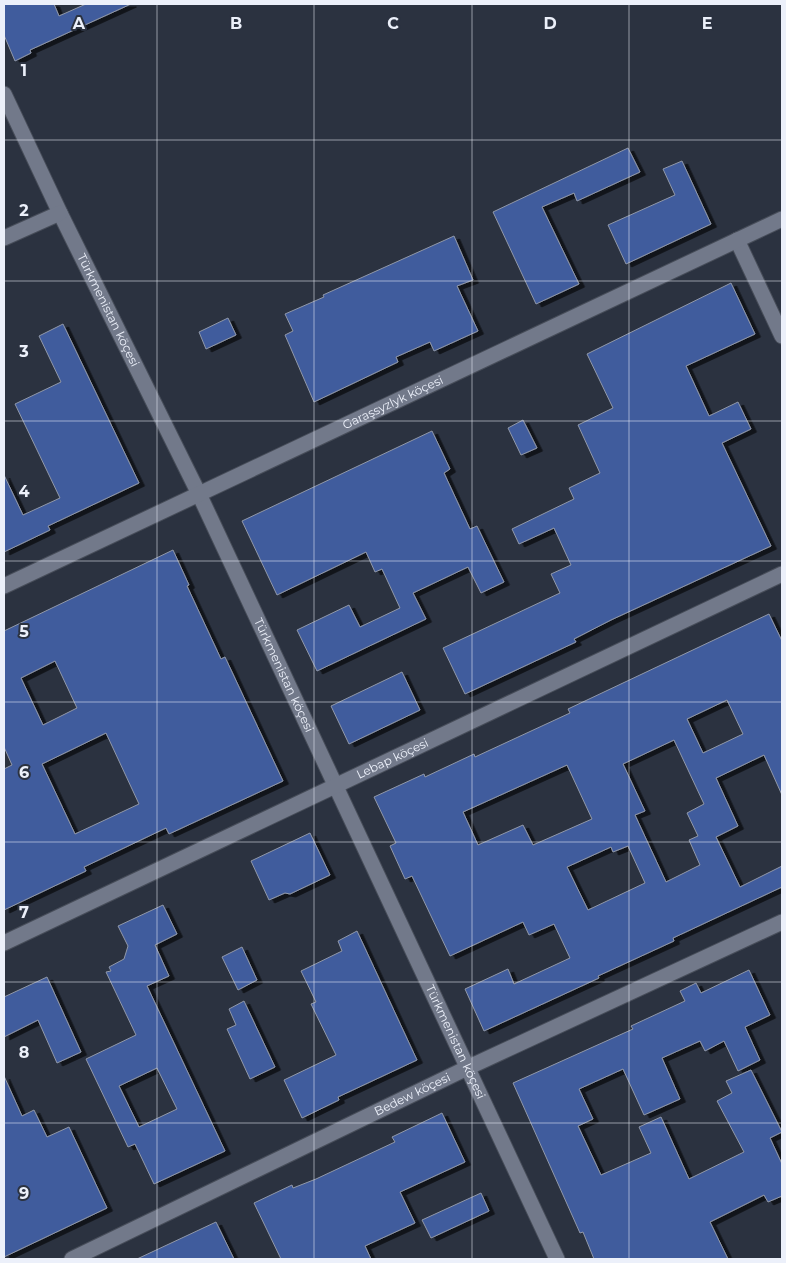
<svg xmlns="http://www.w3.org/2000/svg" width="786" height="1263" font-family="Montserrat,sans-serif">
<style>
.building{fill:#415c9d;stroke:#9098a9;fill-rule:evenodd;filter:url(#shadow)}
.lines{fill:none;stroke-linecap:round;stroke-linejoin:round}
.minor-casing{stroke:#474d59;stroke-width:17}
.minor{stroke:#72798a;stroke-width:15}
.grid{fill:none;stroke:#ecf0fa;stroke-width:1;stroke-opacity:0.55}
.labels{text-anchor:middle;stroke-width:4;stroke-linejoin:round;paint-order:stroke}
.street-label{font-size:12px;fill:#ecf0fa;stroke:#2b3240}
.grid-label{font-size:16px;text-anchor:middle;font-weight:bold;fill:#ecf0fa;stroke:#2b3240;stroke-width:4;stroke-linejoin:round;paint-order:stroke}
</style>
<defs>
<filter id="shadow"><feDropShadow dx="5.5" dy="3" stdDeviation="0" flood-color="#0009"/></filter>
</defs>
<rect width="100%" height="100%" fill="#2b3240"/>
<!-- building -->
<g class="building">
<polygon points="4,4 54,4 59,16 86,4 131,4 30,50 31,53 15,61 4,35"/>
<polygon points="628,148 640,172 577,201 574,193 542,207 579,284 536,304 493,212"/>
<polygon points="682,161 711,224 626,264 608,225 675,195 663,169"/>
<polygon points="454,236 473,280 457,286 478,331 434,351 430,342 396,357 398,362 314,402 285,335 293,331 285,314 324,297 323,295"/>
<polygon points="731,283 755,334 686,366 709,416 738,402 751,429 722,443 771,546 611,620 574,639 576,642 465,694 443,648 560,593 551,574 571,565 554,528 519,544 512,529 574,499 569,488 600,473 578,425 613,408 587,354"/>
<polygon points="228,318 236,335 206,349 199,332"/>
<polygon points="63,324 139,483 48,526 50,530 4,552 4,475 23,515 60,498 15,404 61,382 39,336"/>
<polygon points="523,420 537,448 521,455 508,428"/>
<polygon points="432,431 450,469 444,473 470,529 477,526 504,582 481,593 468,567 413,593 426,619 317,671 297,630 349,605 360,627 400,608 382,569 375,572 366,552 277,595 242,521"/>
<path d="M 173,550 L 189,585 L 187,586 L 221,659 L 225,657 L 283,781 L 169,834 L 166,828 L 84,867 L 86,871 L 4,910 L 4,769 L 12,765 L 4,747 L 4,631 ZM 55,661 L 77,708 L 43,725 L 21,678 ZM 106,733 L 139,804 L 75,834 L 42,764 Z"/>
<path d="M 769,614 L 782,641 L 782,795 L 764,755 L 716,778 L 738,826 L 716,837 L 740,887 L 782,866 L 782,887 L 673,938 L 674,941 L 598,976 L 599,978 L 484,1031 L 465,989 L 508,969 L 514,984 L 570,958 L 554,924 L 529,935 L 523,922 L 450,956 L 412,876 L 405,879 L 390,846 L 396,843 L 374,797 L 424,774 L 425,777 L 474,754 L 475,757 L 570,713 L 568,709 ZM 727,700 L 743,734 L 703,753 L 687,719 ZM 674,740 L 704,804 L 687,813 L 698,836 L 689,840 L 700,865 L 666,882 L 635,815 L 645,811 L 623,764 ZM 567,765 L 592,819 L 533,845 L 523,825 L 478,845 L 463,812 ZM 628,846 L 645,883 L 588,910 L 567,867 L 611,847 L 613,852 Z"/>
<polygon points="402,672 420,710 349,744 331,706"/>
<polygon points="310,833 330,875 290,894 285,893 269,900 251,861"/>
<path d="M 163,905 L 177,934 L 155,945 L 169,976 L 147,986 L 225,1151 L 154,1184 L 135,1144 L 128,1147 L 86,1059 L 136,1035 L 106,972 L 111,971 L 109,967 L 124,959 L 128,946 L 118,926 ZM 157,1068 L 177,1109 L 139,1127 L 119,1086 Z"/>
<polygon points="357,931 417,1060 338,1097 339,1100 302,1118 284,1080 336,1055 311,1004 316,1002 301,971 342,951 338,941"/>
<polygon points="242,947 257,980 238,990 222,957"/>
<polygon points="749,970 770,1015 745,1027 760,1060 738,1071 724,1041 705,1051 700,1041 662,1058 680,1099 644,1115 623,1069 579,1089 593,1119 578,1126 601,1175 651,1153 639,1127 661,1117 689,1179 744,1152 717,1101 732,1093 726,1081 751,1070 782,1132 770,1138 782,1164 782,1196 768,1202 764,1195 710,1222 728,1259 594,1259 583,1232 580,1233 513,1083 633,1029 631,1026 685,1001 680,991 696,983 701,993"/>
<polygon points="47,977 81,1052 57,1063 38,1020 4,1037 4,997"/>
<polygon points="244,1001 275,1067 250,1079 227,1029 236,1025 229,1009"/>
<polygon points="4,1076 22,1116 34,1110 47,1137 69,1127 107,1208 4,1257"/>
<polygon points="442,1113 465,1162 400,1192 415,1223 365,1246 371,1259 281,1259 254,1203 292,1185 293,1188 316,1179 395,1142 392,1137"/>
<polygon points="481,1193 489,1211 431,1238 422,1220"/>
<polygon points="216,1222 234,1259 137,1259"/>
</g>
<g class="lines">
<!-- minor casing -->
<g class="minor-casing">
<g id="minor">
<path id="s1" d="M 4,94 L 60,213 L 199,494 L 557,1259"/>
<polyline points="4,238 60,213"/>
<polyline points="737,240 782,336"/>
<path id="s2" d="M 4,586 L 782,219"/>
<path id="s3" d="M 4,943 L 782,574"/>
<path id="s4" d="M 72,1259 L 467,1068 L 782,922"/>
</g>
</g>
<!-- minor -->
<use href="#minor" class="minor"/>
</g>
<!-- grid -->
<path class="grid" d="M 157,4 L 157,1259M 314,4 L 314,1259M 472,4 L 472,1259M 629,4 L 629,1259M 4,140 L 782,140M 4,281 L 782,281M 4,421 L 782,421M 4,561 L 782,561M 4,702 L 782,702M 4,842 L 782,842M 4,982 L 782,982M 4,1123 L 782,1123"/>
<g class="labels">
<!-- street labels -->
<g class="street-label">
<text dy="4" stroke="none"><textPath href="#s1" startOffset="240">Türkmenistan köçesi</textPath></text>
<text dy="4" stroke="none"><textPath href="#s2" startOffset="430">Garaşsyzlyk köçesi</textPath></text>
<text dy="4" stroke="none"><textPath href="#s1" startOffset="645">Türkmenistan köçesi</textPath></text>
<text dy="4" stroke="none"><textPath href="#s3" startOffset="430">Lebap köçesi</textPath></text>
<text dy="4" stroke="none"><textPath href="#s1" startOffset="1050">Türkmenistan köçesi</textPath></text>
<text dy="4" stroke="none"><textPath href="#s4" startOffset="378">Bedew köçesi</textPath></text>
</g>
</g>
<g class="grid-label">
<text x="79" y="29">A</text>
<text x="236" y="29">B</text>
<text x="393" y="29">C</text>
<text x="550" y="29">D</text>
<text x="707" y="29">E</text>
<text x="24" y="76">1</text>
<text x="24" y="216">2</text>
<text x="24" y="357">3</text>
<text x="24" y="497">4</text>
<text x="24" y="637">5</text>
<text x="24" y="778">6</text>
<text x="24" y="918">7</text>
<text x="24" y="1058">8</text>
<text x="24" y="1199">9</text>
</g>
<!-- border -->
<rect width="786" height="1263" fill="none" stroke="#ecf0fa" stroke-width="10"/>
</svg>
